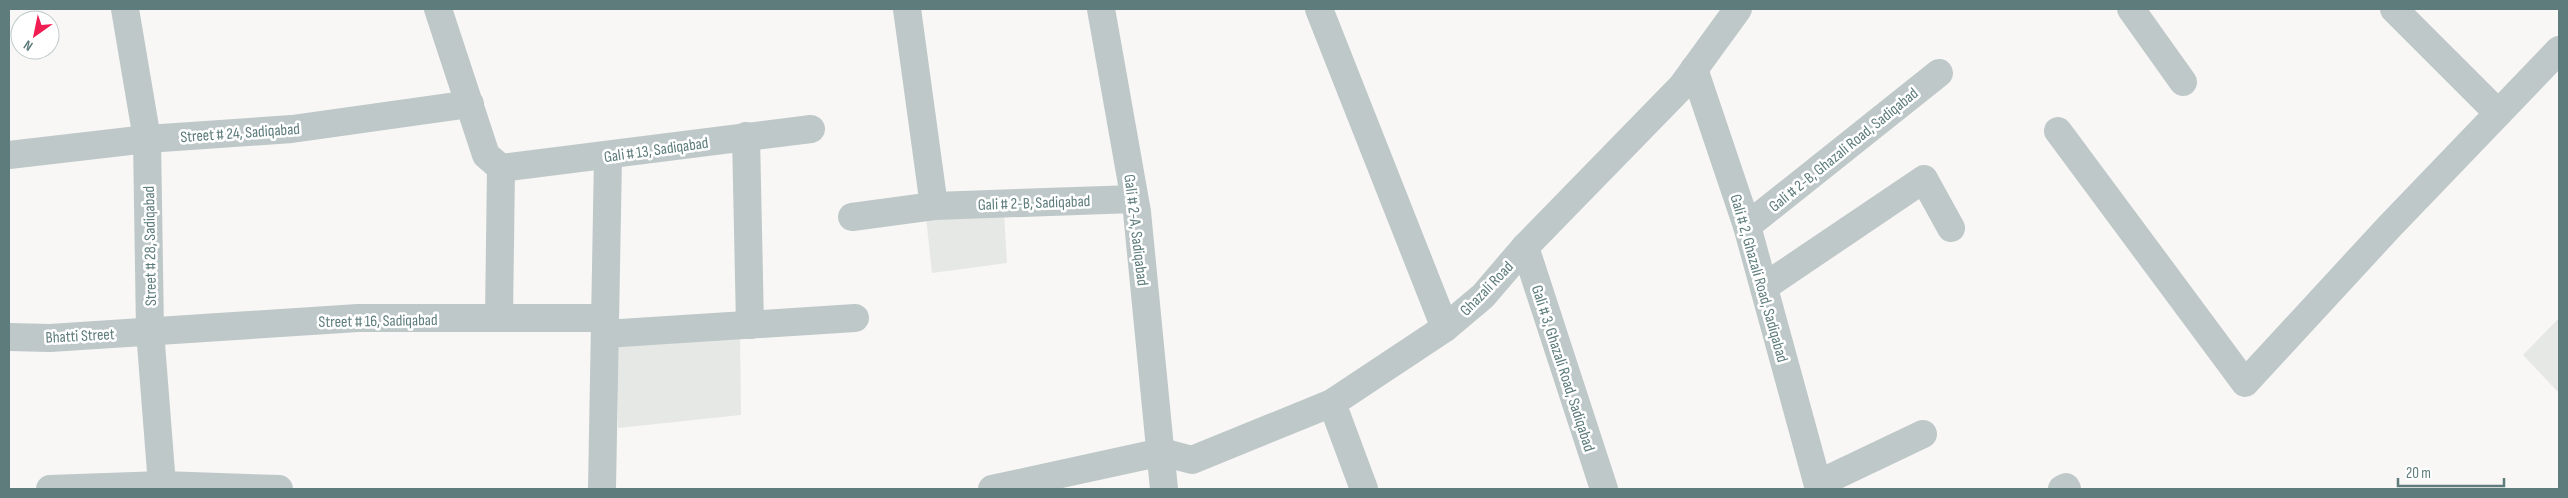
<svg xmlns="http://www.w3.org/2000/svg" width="2568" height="498" font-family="'Sofia Sans Condensed',sans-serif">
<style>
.built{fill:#e6e8e6}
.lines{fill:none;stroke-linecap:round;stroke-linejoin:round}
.minor{stroke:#bec8c8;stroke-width:28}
.labels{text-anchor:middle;stroke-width:5;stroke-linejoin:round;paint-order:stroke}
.street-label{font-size:16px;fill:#5d7c7b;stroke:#fff}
</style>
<rect width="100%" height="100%" fill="#f8f7f5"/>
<!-- built -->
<g class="built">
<polygon points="1004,214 1007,263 932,273 926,217"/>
<polygon points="2559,318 2559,393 2523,355"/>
<polygon points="740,333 741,415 618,428 617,343"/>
</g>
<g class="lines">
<!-- minor -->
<g class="minor">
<polyline points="125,9 147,139 150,331 162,485"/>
<polyline points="438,9 486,155 501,168 499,318"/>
<polyline points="907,9 934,206 1134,199"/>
<polyline points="1101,9 1137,212 1164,489"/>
<polyline points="1319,9 1445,328"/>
<polyline points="2131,9 2183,82"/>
<polyline points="2394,9 2498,113"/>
<polyline points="1694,69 1747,226 1819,489"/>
<polyline points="2058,131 2245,383 2389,227 2559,50"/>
<polyline points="746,136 750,325"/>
<polyline points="9,155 147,139 292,129 470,104"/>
<polyline points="501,168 811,129"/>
<polyline points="852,217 934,206"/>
<polyline points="1747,226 1939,73"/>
<polyline points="1525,247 1604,489"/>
<polyline points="1764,287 1924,179 1951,228"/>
<polyline points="605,334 855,318"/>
<polyline points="9,337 50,338 358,318 605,318"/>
<polyline points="1332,403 1364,489"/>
<polyline points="1818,484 1923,434"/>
<polyline points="50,489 162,485 279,489"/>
<polyline points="602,489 608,156"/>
<polyline points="992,489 1162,452 1192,460 1332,403 1445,328 1483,296 1525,247 1682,86 1738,9"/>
<polyline points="2062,489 2066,487 2067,489"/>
</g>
</g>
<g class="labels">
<!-- street labels -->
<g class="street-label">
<text transform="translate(240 132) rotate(-4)" y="6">Street # 24, Sadiqabad</text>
<text transform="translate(656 149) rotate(-8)" y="6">Gali # 13, Sadiqabad</text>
<text transform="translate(1843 149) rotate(-39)" y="6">Gali # 2-B, Ghazali Road, Sadiqabad</text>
<text transform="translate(1034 202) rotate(-2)" y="6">Gali # 2-B, Sadiqabad</text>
<text transform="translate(1137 230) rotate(83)" y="6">Gali # 2-A, Sadiqabad</text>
<text transform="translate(149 246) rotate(-91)" y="6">Street # 28, Sadiqabad</text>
<text transform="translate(1760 278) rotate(74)" y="6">Gali # 2, Ghazali Road, Sadiqabad</text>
<text transform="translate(1486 288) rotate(-46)" y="6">Ghazali Road</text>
<text transform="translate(378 320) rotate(-1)" y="6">Street # 16, Sadiqabad</text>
<text transform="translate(80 335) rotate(-3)" y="6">Bhatti Street</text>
<text transform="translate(1564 368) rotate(72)" y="6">Gali # 3, Ghazali Road, Sadiqabad</text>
</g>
</g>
<!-- border -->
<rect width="2568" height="498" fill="none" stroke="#5d7c7b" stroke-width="20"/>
<!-- north arrow -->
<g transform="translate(35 35) rotate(213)"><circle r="24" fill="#ffffff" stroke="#becbca"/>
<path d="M0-4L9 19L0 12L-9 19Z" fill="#f01d53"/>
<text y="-8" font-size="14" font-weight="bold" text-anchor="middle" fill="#5d7c7b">N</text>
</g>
<!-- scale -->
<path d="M2398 478v8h106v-8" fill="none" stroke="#5d7c7b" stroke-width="2.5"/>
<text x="2406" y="478" font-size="15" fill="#5d7c7b" stroke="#ffffff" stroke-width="4" paint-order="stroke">20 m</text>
</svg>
